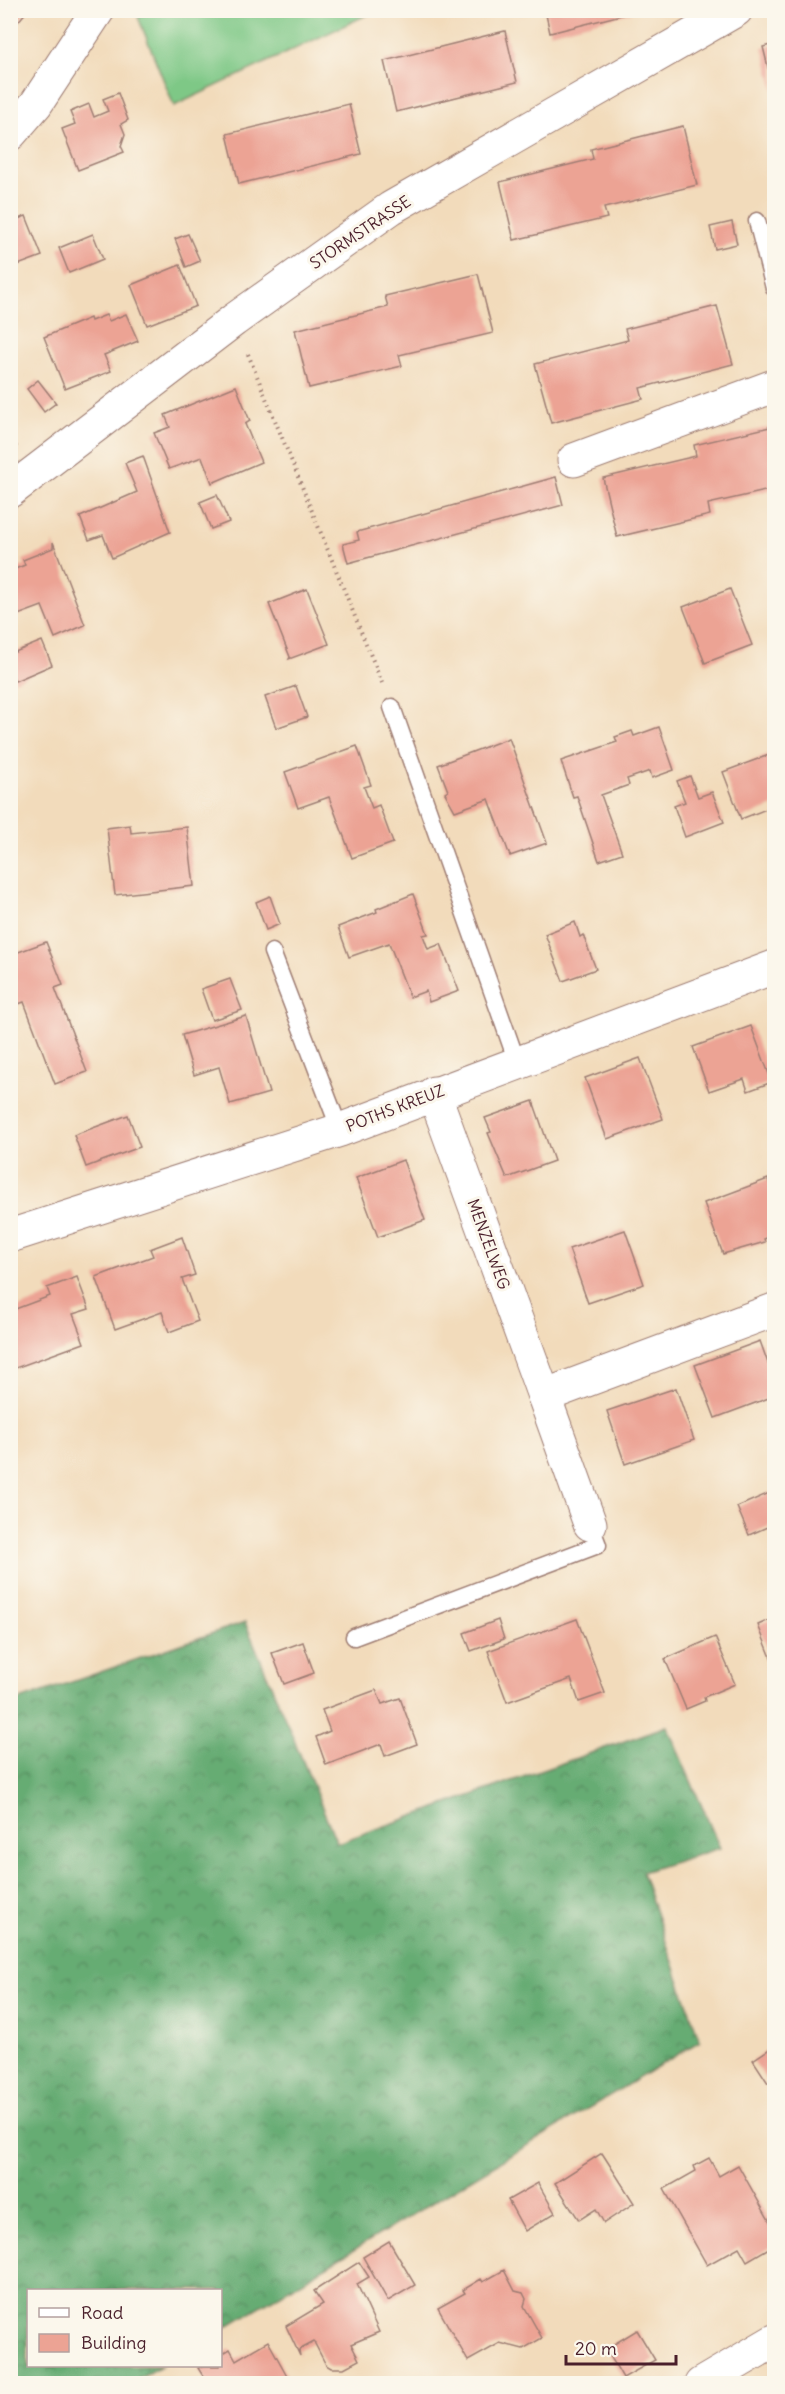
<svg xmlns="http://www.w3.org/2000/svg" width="785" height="2394" font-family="Delius,sans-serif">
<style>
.grass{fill:#7ec886;stroke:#647458;stroke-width:1.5}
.forest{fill:url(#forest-crowns);stroke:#58664f;stroke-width:1.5}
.building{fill:#eca394}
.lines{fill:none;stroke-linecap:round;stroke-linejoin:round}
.service-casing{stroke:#9e7d73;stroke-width:19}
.minor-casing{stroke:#9e7d73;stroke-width:35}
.path{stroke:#9e7d73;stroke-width:4;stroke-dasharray:1.5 4.5;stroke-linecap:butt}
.service{stroke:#fff;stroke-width:16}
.minor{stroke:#fff;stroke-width:33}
.labels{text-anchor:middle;stroke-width:6;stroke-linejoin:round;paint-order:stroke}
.street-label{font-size:16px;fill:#4a1f2b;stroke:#fbf7ec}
</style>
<defs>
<pattern id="forest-crowns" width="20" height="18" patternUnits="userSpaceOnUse" patternTransform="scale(1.5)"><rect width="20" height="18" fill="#66ac73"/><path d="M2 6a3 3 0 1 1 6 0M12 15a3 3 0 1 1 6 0" fill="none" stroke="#568b5f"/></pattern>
</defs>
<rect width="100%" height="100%" fill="#fbf7ec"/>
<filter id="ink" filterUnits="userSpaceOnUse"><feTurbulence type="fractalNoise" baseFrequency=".0167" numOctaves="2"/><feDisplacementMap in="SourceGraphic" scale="12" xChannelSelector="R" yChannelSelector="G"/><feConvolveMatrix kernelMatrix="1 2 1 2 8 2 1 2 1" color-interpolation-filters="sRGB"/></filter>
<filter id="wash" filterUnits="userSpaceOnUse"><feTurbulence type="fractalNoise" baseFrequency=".008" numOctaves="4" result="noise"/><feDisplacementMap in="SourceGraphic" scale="24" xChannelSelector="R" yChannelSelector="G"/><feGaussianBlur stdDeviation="1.35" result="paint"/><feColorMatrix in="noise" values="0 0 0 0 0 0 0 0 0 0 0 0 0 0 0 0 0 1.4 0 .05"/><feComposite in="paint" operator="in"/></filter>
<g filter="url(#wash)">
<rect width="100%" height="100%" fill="#f2dbbb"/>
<!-- grass -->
<polygon class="grass" points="153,10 375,10 375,11 174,106 138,17"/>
<!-- forest -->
<polygon class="forest" points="245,1622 337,1843 667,1726 720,1848 642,1872 700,2041 221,2330 220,2290 28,2290 28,2366 161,2366 132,2383 11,2383 11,1703"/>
<g id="blocks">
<!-- building -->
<g class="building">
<polygon points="10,10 28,10 10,31"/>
<polygon points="545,10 637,10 637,11 550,33"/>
<polygon points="505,31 517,82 396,112 384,61"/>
<polygon points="774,44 774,91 763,47"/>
<polygon points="118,93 128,120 121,124 125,134 121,146 124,152 78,170 62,129 75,124 70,112 89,104 94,117 108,111 103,99"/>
<polygon points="349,104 361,154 239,184 227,134"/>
<polygon points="683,126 697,185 604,208 607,218 514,240 500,182 593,159 591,149"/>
<polygon points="26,216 42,256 10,268 10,222"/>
<polygon points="732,222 737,244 715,249 710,227"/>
<polygon points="93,234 103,259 69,273 59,248"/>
<polygon points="188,234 200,261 186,267 175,239"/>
<polygon points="180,265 196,306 147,325 131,285"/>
<polygon points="478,274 493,333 399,355 402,366 309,388 295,330 388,307 385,296"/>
<polygon points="717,306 733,364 640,388 643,399 551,423 535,364 628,340 625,329"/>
<polygon points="126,314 138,341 104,355 111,371 65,389 44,337 90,318 91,321 106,315 109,321"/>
<polygon points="38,380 56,403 44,412 27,389"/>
<polygon points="236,386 250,421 245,424 261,462 212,483 202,457 169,469 154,433 170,427 165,415"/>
<polygon points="774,426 774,489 708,504 710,515 617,537 603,478 696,456 694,445"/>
<polygon points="10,438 17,446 10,452"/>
<polygon points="143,456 170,532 112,558 103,535 89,540 80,517 137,492 125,463"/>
<polygon points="556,477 563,505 348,563 343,544 359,540 357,532"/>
<polygon points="217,495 229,522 211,529 200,502"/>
<polygon points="53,542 85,625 55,638 42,606 10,618 10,571 25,565 23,560 53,548"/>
<polygon points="307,589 329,644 289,659 290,657 269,604"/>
<polygon points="730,589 752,645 705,663 683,607"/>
<polygon points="42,641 52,665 15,681 10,670 10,654"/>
<polygon points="296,686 307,717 276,728 265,697"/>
<polygon points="659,727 674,770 652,778 650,771 627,779 629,785 601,795 622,853 599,861 577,796 573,797 561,761 617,742 615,737 632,731 634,736"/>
<polygon points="509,738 547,843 510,856 489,799 455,811 445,793 448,791 438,765"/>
<polygon points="357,746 371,785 364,787 372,808 379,805 393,843 352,858 329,797 298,808 285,772"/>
<polygon points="774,753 774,806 741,819 723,772"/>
<polygon points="690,776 698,797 712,792 724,822 685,837 674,806 685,802 677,781"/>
<polygon points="130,825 131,833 187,827 194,886 115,895 107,828"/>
<polygon points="413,894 428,934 423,935 428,949 441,944 459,991 429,1002 426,991 410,997 389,943 349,957 338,927 377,912 376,909"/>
<polygon points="270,896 280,924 266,930 256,902"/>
<polygon points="575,922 580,937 583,935 596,969 563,981 545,934"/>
<polygon points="46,942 63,985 55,988 87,1072 55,1084 24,1002 10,1007 10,955"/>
<polygon points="230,979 242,1010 212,1020 201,989"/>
<polygon points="246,1016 269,1093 230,1104 219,1067 194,1075 182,1035"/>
<polygon points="751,1026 772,1082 748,1091 744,1079 709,1091 693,1047"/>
<polygon points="640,1058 663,1119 607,1139 585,1078"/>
<polygon points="533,1101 554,1161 507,1178 488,1133 491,1132 485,1118"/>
<polygon points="128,1115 140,1147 86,1167 74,1135"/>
<polygon points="403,1160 425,1220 378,1237 356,1178"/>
<polygon points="768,1179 774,1197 774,1235 764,1239 765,1242 723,1254 704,1203"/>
<polygon points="625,1230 644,1284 588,1303 569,1249"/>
<polygon points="182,1237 195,1275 182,1279 198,1321 169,1332 162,1312 115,1329 96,1277 153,1256 150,1249"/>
<polygon points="77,1277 89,1309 73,1314 84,1343 10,1370 10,1311 50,1296 47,1288"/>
<polygon points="760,1341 774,1380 774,1396 715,1418 695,1365"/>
<polygon points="676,1388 694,1440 625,1464 607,1411"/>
<polygon points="774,1491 774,1524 749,1535 737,1507"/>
<polygon points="774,1618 774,1665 758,1625"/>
<polygon points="577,1619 605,1693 579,1702 571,1679 507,1702 488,1651"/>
<polygon points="498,1620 504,1639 471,1651 464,1633"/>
<polygon points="715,1637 735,1684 704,1697 705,1701 686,1709 665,1659"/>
<polygon points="303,1642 314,1673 284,1684 272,1653"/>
<polygon points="376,1690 382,1704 400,1698 417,1744 385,1756 381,1744 326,1765 316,1737 330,1731 322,1710"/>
<polygon points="774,2046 774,2079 768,2083 753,2060"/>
<polygon points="602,2153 634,2203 604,2223 596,2209 579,2220 555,2183"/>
<polygon points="709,2158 719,2176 738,2165 774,2229 774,2245 747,2261 739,2247 707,2265 664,2189 696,2171 694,2166"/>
<polygon points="538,2183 555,2213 525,2231 508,2200"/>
<polygon points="389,2241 415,2285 388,2301 363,2257"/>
<polygon points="359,2262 369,2277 357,2284 379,2332 351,2344 359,2360 344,2368 331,2368 326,2365 314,2342 299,2350 300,2356 286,2326 323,2304 314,2291"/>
<polygon points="504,2270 515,2291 523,2293 526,2299 524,2306 542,2338 523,2349 500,2343 468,2361 438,2308 465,2293 463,2290 481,2279 483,2282"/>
<polygon points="637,2330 655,2360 623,2378 606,2349"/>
<polygon points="268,2341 290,2381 287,2384 208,2384 198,2368 202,2366 220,2366 220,2355 230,2349 236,2360"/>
</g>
</g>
</g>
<g filter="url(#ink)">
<use href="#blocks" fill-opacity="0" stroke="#9e7d73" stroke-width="1.5"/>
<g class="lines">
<!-- service casing -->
<g class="service-casing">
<g id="service">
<polyline points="757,221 774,288"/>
<polyline points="392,707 517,1062"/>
<polyline points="272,952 340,1130"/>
<polyline points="354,1637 598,1545 590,1524"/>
</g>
</g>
<!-- minor casing -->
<g class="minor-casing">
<g id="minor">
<polyline points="10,134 36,104 98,10"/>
<polyline points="574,460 774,386"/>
<polyline points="10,491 234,320 391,208 736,10"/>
<polyline points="434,1093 544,1396 774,1310"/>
<polyline points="10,1236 340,1130 774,967"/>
<polyline points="544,1396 590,1524"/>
<polyline points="701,2384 774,2341"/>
</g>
</g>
<!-- path -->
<polyline class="path" points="248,354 382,683"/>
<!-- service -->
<use href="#service" class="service"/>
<!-- minor -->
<use href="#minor" class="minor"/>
</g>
</g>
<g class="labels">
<!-- street labels -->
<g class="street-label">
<text transform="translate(360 232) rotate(-34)" y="6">STORMSTRASSE</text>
<text transform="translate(395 1108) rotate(-21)" y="6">POTHS KREUZ</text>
<text transform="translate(489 1244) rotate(70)" y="6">MENZELWEG</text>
</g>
</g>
<!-- margin -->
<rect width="785" height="2394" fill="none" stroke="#fbf7ec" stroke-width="36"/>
<!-- legend -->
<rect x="27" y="2289" width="195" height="78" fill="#fbf7ec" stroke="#b4a19f" stroke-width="1.5"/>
<rect x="39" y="2308" width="30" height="9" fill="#ffffff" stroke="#b4a19f" stroke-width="1.5"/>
<text x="81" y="2319" font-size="18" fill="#4a1f2b">Road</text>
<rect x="39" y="2334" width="30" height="18" fill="#eca394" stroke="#b4a19f" stroke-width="1.5"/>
<text x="81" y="2349" font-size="18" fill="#4a1f2b">Building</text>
<!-- scale -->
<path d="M566 2355v9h110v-9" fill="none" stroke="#4a1f2b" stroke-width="3"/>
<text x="575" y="2355" font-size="18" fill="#4a1f2b" stroke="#fbf7ec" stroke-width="4.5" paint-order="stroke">20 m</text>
</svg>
